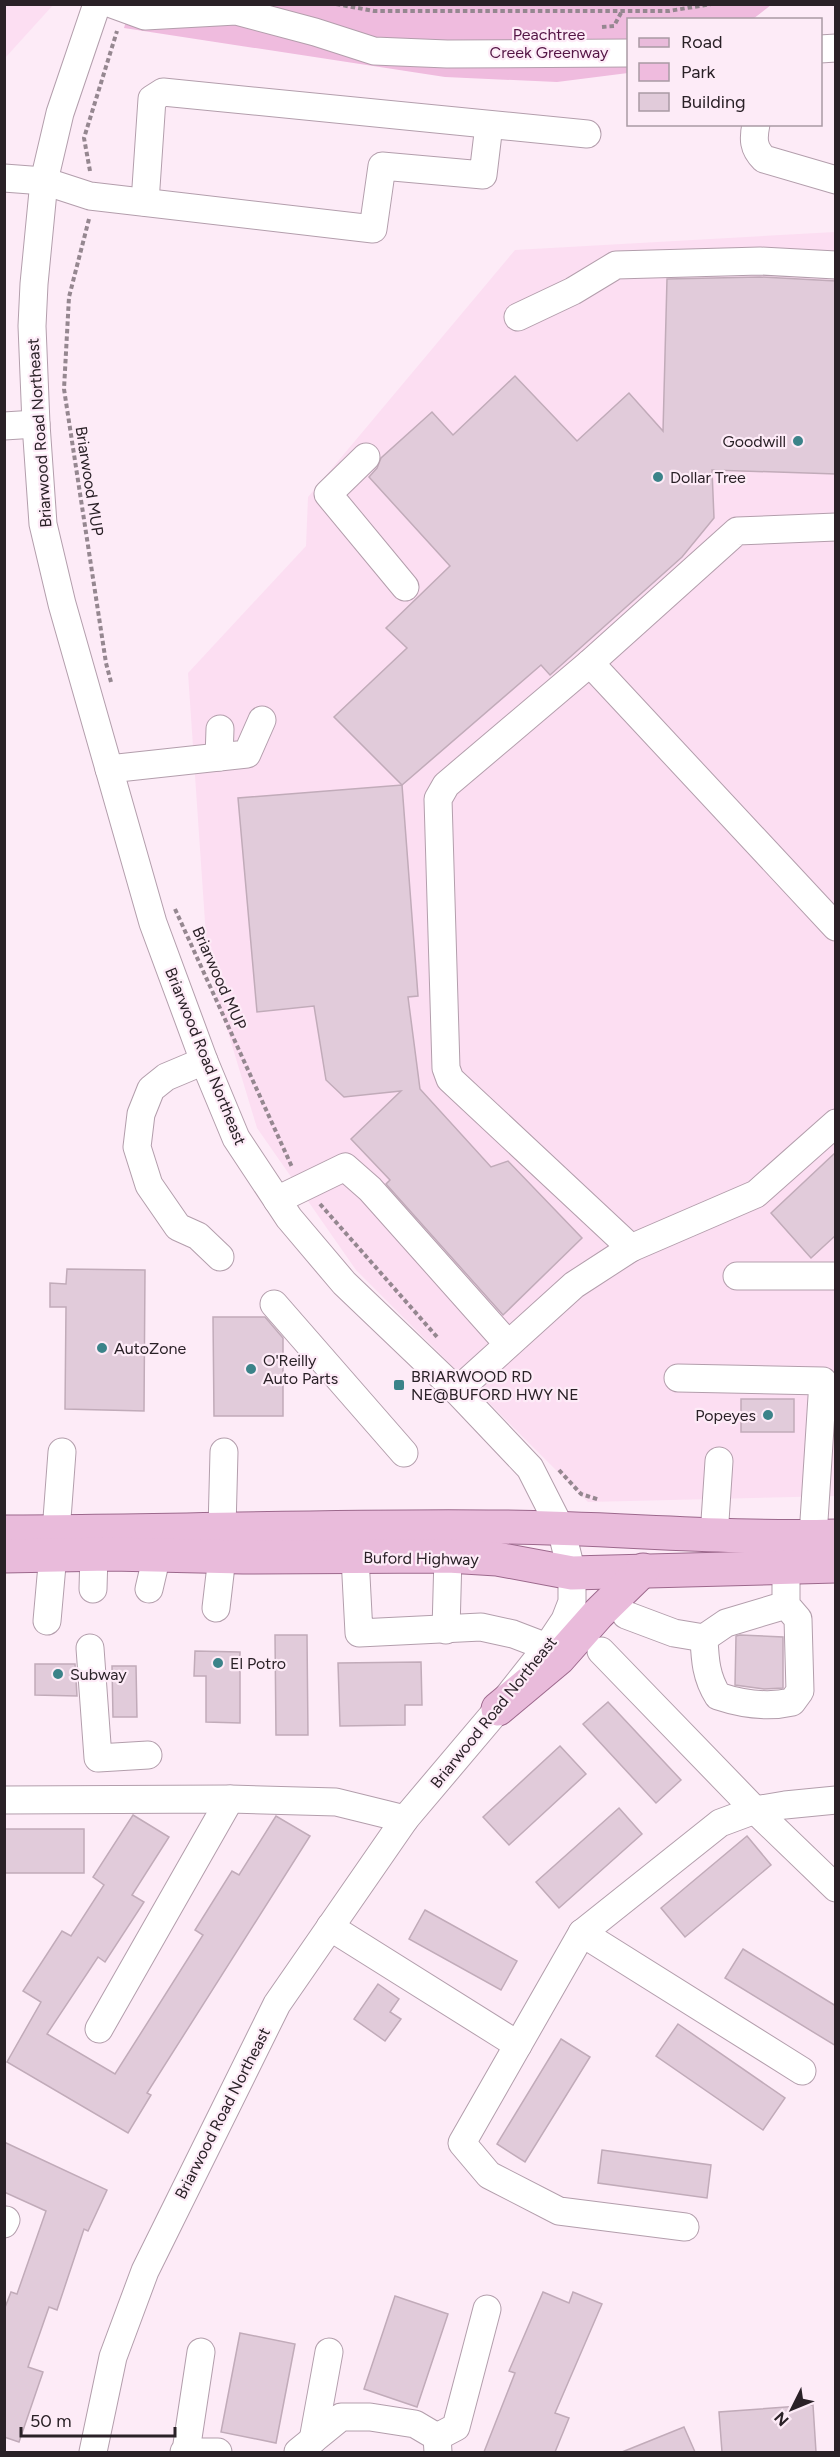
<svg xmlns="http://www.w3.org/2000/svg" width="840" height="2457" font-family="Figtree,sans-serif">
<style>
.built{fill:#fcdef2}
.green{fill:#efbbde}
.building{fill:#e1cbda;stroke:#c1abb9;stroke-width:1.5}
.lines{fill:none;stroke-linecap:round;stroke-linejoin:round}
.minor-casing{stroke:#b39eac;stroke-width:29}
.major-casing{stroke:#9c688c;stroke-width:35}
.path{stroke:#958790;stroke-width:4;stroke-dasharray:4.5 3;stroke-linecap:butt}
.minor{stroke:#fff;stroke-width:27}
.major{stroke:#e9bbdb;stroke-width:33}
.poi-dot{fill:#3b8389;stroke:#fdebf7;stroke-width:2}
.labels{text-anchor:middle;stroke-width:4.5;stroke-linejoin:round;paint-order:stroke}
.park-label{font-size:16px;fill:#541545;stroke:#fdebf7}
.street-label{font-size:16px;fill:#2a2127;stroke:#fdebf7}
.poi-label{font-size:16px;fill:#2a2127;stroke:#fdebf7;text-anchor:start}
</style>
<rect width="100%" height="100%" fill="#fdebf7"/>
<!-- built -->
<g class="built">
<polygon points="5,4 53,5 5,58 4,5"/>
<polygon points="835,232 835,1496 588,1502 356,1270 257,1128 208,966 188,673 306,546 308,497 515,250"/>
</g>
<!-- green -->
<polygon class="green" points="131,4 771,5 753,19 628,20 628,73 557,82 445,77 124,28"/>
<!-- building -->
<g class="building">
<polygon points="760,277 836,281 836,474 712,470 714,518 682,557 550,675 541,665 402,785 334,717 407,648 386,628 450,566 369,477 377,468 381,458 432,412 453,435 515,376 577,441 629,393 663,431 667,279"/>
<polygon points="402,785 418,996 408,997 420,1089 491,1167 508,1161 582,1238 503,1315 386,1184 390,1180 351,1139 401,1091 344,1097 326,1080 314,1006 257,1012 238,798"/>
<polygon points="836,1152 836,1235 811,1258 771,1213"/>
<polygon points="67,1269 145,1270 144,1411 65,1409 66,1307 50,1307 50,1283 66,1284"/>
<polygon points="213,1317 265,1317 283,1338 283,1416 214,1416"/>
<rect x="741" y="1399" width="53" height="33"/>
<polygon points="275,1635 307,1635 308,1735 276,1735"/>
<polygon points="740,1635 783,1637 783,1688 764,1689 735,1685 736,1636"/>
<polygon points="195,1651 240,1652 240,1723 206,1722 206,1676 194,1676"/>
<polygon points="421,1662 422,1705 405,1705 405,1725 340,1726 338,1663"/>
<polygon points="35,1664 75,1664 77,1696 35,1695"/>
<polygon points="112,1666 136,1666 137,1717 113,1717"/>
<polygon points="608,1702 681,1780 656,1803 583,1724"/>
<polygon points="560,1746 586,1774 509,1845 483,1817"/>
<polygon points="619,1808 642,1834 559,1908 536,1882"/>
<polygon points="133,1815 169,1837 132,1895 144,1902 105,1962 98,1957 47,2034 115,2074 203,1935 195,1930 232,1871 239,1875 276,1816 310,1836 147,2093 151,2095 128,2133 7,2062 41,2002 23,1991 62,1931 71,1936 104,1885 93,1877"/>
<rect x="4" y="1829" width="80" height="44"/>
<polygon points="747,1836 771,1865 685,1937 661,1908"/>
<polygon points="425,1910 517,1961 501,1990 409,1939"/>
<polygon points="743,1949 836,2006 836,2046 725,1978"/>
<polygon points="378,1984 399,1999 390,2012 401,2019 385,2041 354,2019"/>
<polygon points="678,2024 785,2098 763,2130 656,2056"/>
<polygon points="561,2039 590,2057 525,2162 497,2144"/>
<polygon points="4,2142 107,2190 88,2231 84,2229 57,2310 49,2307 28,2367 43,2372 19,2442 4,2437 4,2310 11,2292 17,2294 46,2211 4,2192"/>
<polygon points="602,2150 711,2165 707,2198 598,2183"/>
<polygon points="543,2292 569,2303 573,2292 602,2304 555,2413 569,2418 555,2452 484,2452 515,2373 509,2371"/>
<polygon points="395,2296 448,2314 417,2407 364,2389"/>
<polygon points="240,2333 295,2344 276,2443 221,2432"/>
<polygon points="813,2405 816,2452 722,2452 719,2412"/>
<polygon points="684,2427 695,2452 622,2452"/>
</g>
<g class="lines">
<!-- minor casing -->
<g class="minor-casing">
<g id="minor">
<polyline points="112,4 145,16 236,11 315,32 374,51 447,54 628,53"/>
<polyline points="820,49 836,48"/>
<path d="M 756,124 C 753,139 753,148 764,159 L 836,180"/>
<polyline points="4,178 44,181 90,196 373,229 382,166 483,175 489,125"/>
<polyline points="145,202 152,99 163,92 587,134"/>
<polyline points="518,317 573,291 616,265 760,261 836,265"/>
<polyline points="4,426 36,424"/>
<polyline points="366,457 328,494 405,587"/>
<polyline points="590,663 737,531 836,527"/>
<polyline points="219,757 220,729"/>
<polyline points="109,769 247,754 262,720"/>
<polyline points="204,1061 166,1077 151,1089 141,1114 137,1147 149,1185 178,1227 198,1236 220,1257"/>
<polyline points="277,1200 345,1167 370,1189 508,1344"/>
<polyline points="631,1248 450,1079 446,1068 438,799 446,785 590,663 836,927"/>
<polyline points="737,1276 836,1276"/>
<polyline points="274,1304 404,1453"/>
<polyline points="678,1378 823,1381 813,1536"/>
<polyline points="457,1391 574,1285 631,1248 756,1194 836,1123"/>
<polyline points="222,1529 224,1452"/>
<polyline points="56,1532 62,1452"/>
<polyline points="714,1536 719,1461"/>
<polyline points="355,1557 359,1633 481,1627 513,1634 547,1647"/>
<polyline points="93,1589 94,1554"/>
<polyline points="149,1589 157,1555"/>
<path d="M 786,1605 L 726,1623 L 704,1638 C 705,1660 706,1677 718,1696 C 742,1704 766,1708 792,1702 L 800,1691 L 798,1619 L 786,1605 L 786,1568"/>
<polyline points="216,1608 222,1557"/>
<polyline points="626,1615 674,1633 704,1638"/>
<polyline points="47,1621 53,1554"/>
<polyline points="446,1630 448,1556"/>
<polyline points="90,1648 98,1758 148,1755"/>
<polyline points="601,1651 755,1810 836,1888"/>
<polyline points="4,1800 230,1799 336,1802 405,1819"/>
<polyline points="330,1927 518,2045"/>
<polyline points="582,1933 802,2071"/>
<polyline points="99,2029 230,1799"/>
<polyline points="4,2224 6,2220"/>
<polyline points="685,2227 559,2211 489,2175 462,2143 582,1933 720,1823 755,1810 785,1805 836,1800"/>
<polyline points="437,2437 456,2427 487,2309"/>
<polyline points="313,2440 329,2352"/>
<polyline points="186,2451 201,2352"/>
<polyline points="93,2452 113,2357 145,2271 277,2004 405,1819 498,1709 547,1647 565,1620 572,1602 572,1573 561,1529 530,1468 457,1391 344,1283 289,1218 236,1138 204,1061 153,923 62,604 43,524 36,424 32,326 34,284 44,181 60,113 97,4"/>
<polyline points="184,2452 218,2452"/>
<polyline points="298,2452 341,2417 370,2417 415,2424 437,2437 438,2452"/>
</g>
</g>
<!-- major casing -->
<g class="major-casing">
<g id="major">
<path d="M 4,1532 C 170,1532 335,1525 500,1527 C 612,1528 723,1539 836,1536"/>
<polyline points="4,1556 111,1554 243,1557 448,1556 497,1559 572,1573 836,1566"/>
<polyline points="498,1709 559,1658 598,1614 643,1570"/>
</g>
</g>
<!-- path -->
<g class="path">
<polyline points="336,4 374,11 669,11 711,4"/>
<polyline points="602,27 614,26 622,11"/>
<polyline points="90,171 84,138 117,31"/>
<polyline points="89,219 69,297 64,389 106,663 111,682"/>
<polyline points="175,909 292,1167"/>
<polyline points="320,1204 438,1338"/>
<polyline points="559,1470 581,1494 600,1500"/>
</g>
<!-- minor -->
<use href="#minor" class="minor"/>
<!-- major -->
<use href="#major" class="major"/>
</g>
<!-- markers -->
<g class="poi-dot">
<circle cx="798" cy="441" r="6"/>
<circle cx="658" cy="477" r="6"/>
<circle cx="102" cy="1348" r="6"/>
<circle cx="251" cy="1369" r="6"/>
<rect x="393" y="1379" width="12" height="12" rx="3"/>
<circle cx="768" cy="1415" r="6"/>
<circle cx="218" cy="1663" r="6"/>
<circle cx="58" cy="1674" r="6"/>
</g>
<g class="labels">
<!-- park labels -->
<g class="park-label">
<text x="549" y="40">Peachtree<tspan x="549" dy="18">Creek Greenway</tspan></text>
</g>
<!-- street labels -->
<g class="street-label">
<text transform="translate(39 433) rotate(-94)" y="6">Briarwood Road Northeast</text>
<text transform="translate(90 481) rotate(81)" y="6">Briarwood MUP</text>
<text transform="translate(220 978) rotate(66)" y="6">Briarwood MUP</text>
<text transform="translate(206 1056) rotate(68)" y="6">Briarwood Road Northeast</text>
<text transform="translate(421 1558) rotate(1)" y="6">Buford Highway</text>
<text transform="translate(493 1712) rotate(-51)" y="6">Briarwood Road Northeast</text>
<text transform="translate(222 2113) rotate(-63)" y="6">Briarwood Road Northeast</text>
</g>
<!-- poi labels -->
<g class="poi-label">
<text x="786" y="447" text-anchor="end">Goodwill</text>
<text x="670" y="483">Dollar Tree</text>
<text x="114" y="1354">AutoZone</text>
<text x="263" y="1366">O'Reilly<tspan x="263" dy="18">Auto Parts</tspan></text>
<text x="411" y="1382">BRIARWOOD RD<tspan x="411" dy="18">NE@BUFORD HWY NE</tspan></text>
<text x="756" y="1421" text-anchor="end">Popeyes</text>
<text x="230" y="1669">El Potro</text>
<text x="70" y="1680">Subway</text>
</g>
</g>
<!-- border -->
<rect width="840" height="2457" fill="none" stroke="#2a2127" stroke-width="12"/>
<!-- legend -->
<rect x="627" y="18" width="195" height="108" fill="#fdebf7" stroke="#a99aa4" stroke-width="1.5"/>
<rect x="639" y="38" width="30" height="9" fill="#e9bbdb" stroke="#a99aa4" stroke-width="1.5"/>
<text x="681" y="48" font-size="18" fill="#2a2127">Road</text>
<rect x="639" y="63" width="30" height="18" fill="#efbbde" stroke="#a99aa4" stroke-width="1.5"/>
<text x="681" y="78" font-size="18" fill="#2a2127">Park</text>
<rect x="639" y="93" width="30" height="18" fill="#e1cbda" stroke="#a99aa4" stroke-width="1.5"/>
<text x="681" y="108" font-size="18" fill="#2a2127">Building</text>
<!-- north arrow -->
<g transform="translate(792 2409) rotate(227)" stroke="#fdebf7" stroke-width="4.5" paint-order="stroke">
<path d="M0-4.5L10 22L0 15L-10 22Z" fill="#2a2127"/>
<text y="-9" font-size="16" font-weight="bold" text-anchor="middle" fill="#2a2127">N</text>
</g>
<!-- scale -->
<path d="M21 2427v9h154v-9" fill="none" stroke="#2a2127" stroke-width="3"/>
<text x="30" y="2427" font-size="18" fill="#2a2127" stroke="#fdebf7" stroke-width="4.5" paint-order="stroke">50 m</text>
</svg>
